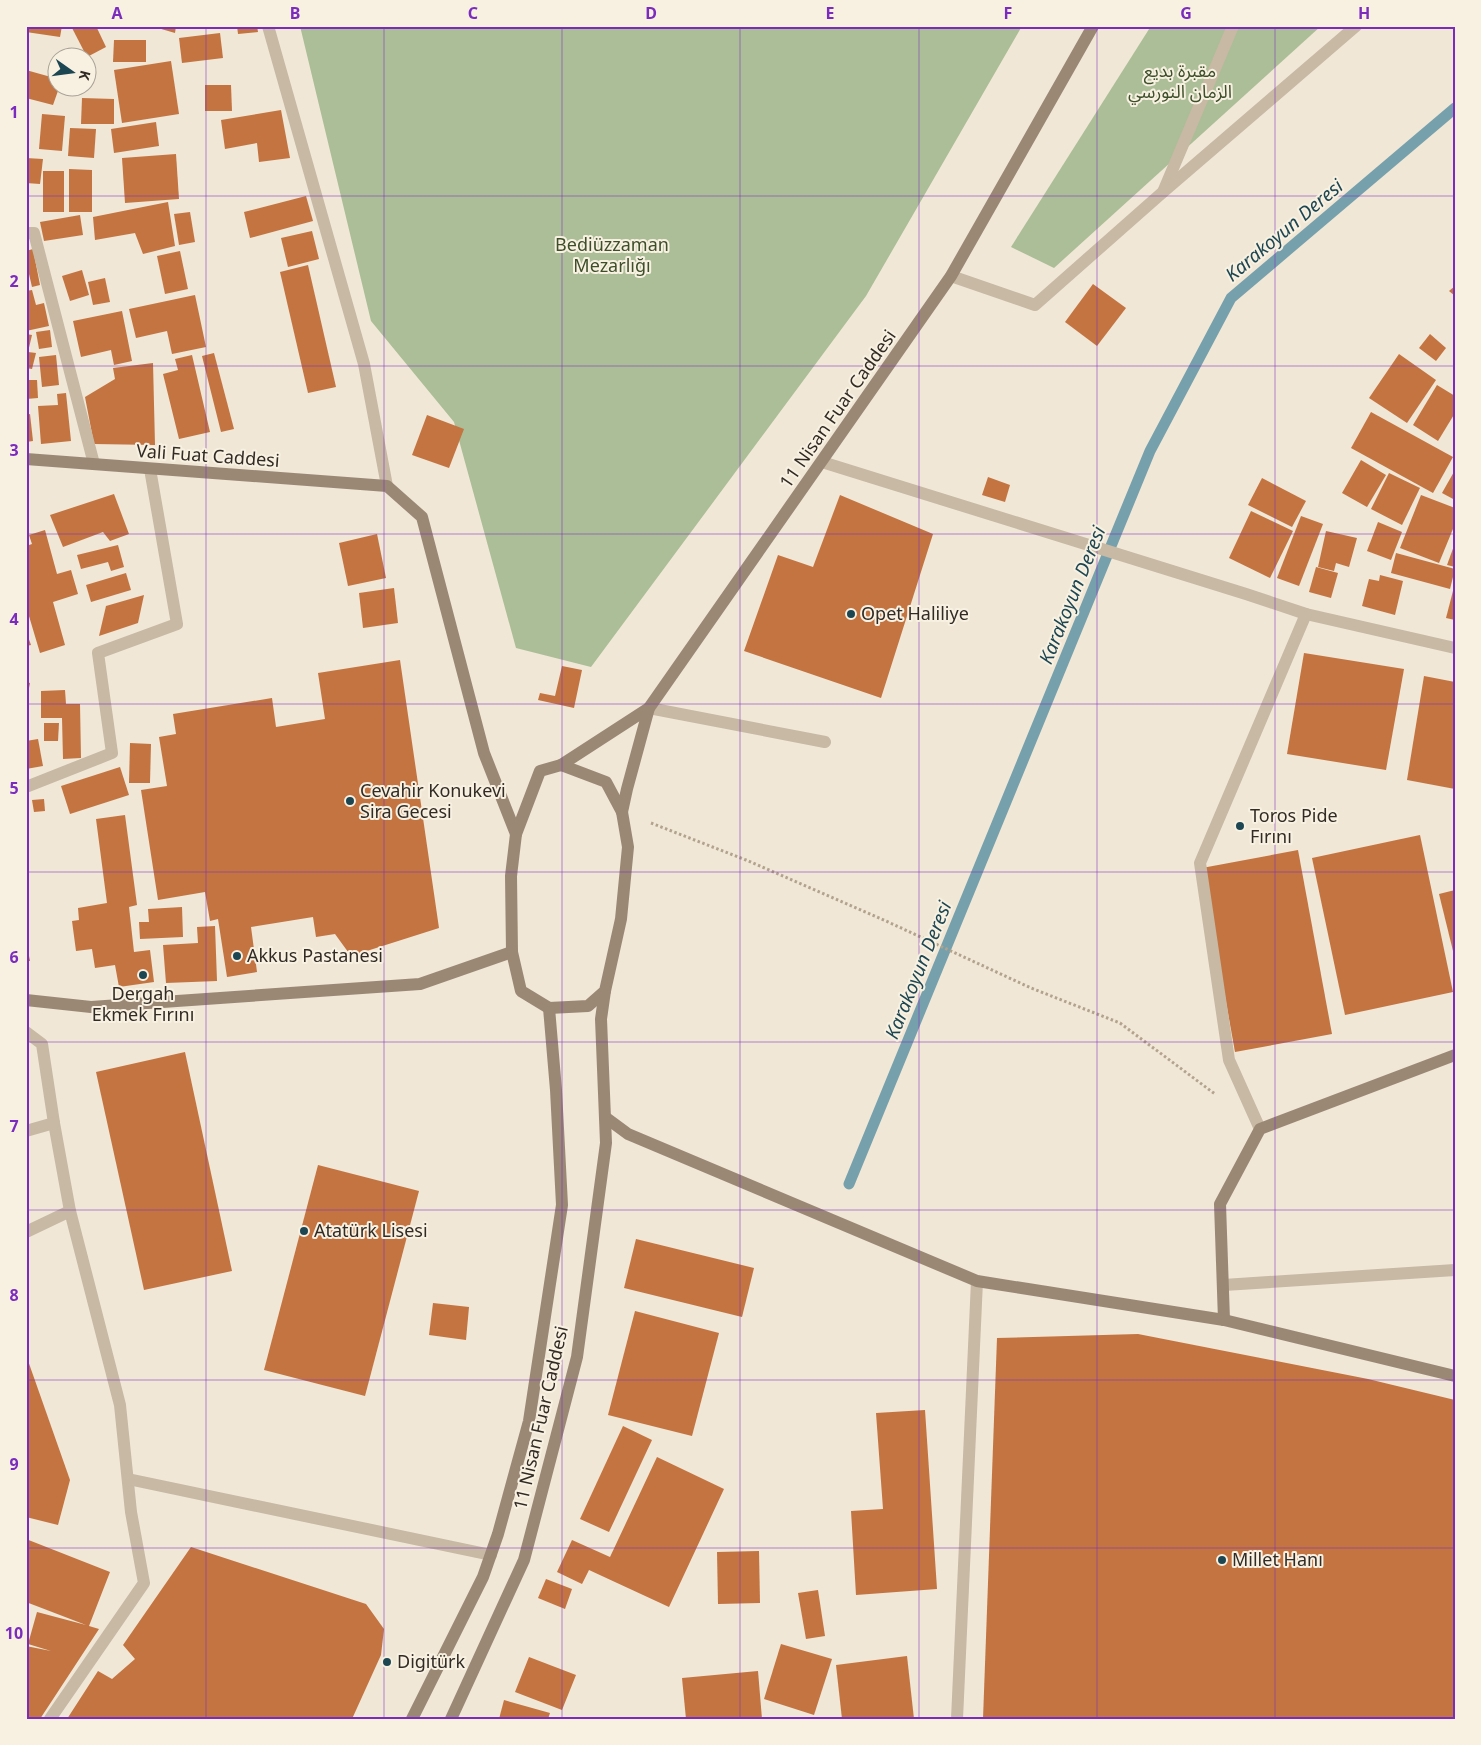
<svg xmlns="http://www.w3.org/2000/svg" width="1481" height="1745" font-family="'Noto Sans','Noto Sans Arabic',sans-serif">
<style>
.green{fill:#abbe97}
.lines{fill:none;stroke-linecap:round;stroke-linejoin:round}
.stream{stroke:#76a1ac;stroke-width:11}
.building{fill:#c37441}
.path{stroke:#b2a38d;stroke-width:3;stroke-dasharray:2.5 2.5;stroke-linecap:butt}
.lane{stroke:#c7b9a3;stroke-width:12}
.street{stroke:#c7b9a3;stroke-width:12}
.secondary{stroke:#9a8875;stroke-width:12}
.grid{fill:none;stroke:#7b2cbf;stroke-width:1;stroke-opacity:0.55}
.poi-dot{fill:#1c4652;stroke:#f8f1e2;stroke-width:2}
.labels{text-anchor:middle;stroke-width:4;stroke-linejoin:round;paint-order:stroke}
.park-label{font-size:18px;fill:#3c4f29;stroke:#f8f1e2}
.street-label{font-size:18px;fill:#322b25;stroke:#f8f1e2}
.poi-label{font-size:18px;fill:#322b25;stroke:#f8f1e2;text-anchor:start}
.water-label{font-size:19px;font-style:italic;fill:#1c4652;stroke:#f8f1e2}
.neatline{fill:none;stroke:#7b2cbf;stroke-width:2}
.grid-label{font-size:16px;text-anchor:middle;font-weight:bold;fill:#7b2cbf}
</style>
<rect width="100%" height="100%" fill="#f0e7d6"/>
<!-- green -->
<g class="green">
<polygon points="300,26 1022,26 866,296 591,667 516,648 454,422 371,321"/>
<polygon points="1151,26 1321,26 1054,268 1011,247"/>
</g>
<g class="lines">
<!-- stream -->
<polyline class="stream" points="849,1184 1150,451 1231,298 1455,108"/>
</g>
<!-- building -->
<g class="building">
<polygon points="26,26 62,26 60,37 26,32"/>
<polygon points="71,26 96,26 106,47 87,57"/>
<polygon points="151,26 176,26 175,33"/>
<polygon points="237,26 257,26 258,32 238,34"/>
<polygon points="220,33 223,58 182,63 179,38"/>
<polygon points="114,40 146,40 146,62 113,62"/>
<polygon points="70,54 84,57 84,58 69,58"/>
<polygon points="171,61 179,114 122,123 114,70"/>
<polygon points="26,70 58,79 58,88 59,88 53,105 26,98"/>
<polygon points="205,85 231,85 232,111 205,111"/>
<polygon points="82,98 114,99 114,124 81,124"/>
<polygon points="281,110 290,158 259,162 257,143 225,149 221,120"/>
<polygon points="42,114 65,116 62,151 39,149"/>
<polygon points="156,122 159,146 114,153 111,129"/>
<polygon points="70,128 96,129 94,158 68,156"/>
<polygon points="176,154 179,199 125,203 122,158"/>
<polygon points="26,158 43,159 40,184 26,183"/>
<polygon points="69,169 92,170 92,212 69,212"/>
<rect x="43" y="171" width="21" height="41"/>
<polygon points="306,196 313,221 250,238 244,212"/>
<polygon points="168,202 175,246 143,254 135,233 95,240 93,217"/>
<polygon points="190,212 195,242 179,245 174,214"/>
<polygon points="80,215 83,235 44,241 40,222"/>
<polygon points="312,231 319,259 288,267 281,238"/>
<polygon points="33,249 40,285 32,287 29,274 26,275 26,251"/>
<polygon points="180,251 188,289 165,294 157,256"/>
<polygon points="308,265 336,387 308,393 280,272"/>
<polygon points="82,270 89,295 70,301 62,276"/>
<polygon points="105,278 110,302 93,305 88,282"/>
<polygon points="1093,284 1126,308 1097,346 1065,322"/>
<polygon points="1455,286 1455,296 1449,291"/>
<polygon points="32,290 36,305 44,303 49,326 26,331 26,291"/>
<polygon points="195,295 206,347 172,354 167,331 136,338 129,309"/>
<polygon points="122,311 132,361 114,365 111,350 81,357 73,321"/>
<polygon points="50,330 52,347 39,349 36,332"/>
<polygon points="26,334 32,335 28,352 36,353 32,369 26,368"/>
<polygon points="1430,334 1446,348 1436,361 1419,348"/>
<polygon points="214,353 234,429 221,432 202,356"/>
<polygon points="1399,354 1436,380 1407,423 1369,398"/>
<polygon points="56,355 59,385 42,387 39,357"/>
<polygon points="192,355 210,432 179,439 163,374 178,370 175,359"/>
<polygon points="153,363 155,445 94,444 85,397 115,379 113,368"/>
<polygon points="26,380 37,380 38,398 26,399"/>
<polygon points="1437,385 1455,396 1455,413 1438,441 1413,425"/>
<polygon points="66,393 71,441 41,444 38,406 58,405 57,394"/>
<polygon points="1371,412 1453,457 1433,493 1351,448"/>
<polygon points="30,414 33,441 26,442 26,415"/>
<polygon points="427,415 464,429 449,468 412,455"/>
<polygon points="1361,460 1386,475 1367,507 1342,493"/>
<polygon points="1455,470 1455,500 1442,493"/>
<polygon points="1389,473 1420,488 1402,525 1371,509"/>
<polygon points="988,477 1010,485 1005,502 982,495"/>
<polygon points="1262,478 1306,501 1292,527 1248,505"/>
<polygon points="114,494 129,534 110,541 103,532 63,547 50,515"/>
<polygon points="840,495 933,534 881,698 744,651 778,555 813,567"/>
<polygon points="1421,495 1455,508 1455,524 1439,563 1400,548"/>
<polygon points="1251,511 1293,531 1270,578 1229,558"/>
<polygon points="1301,516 1323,524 1299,586 1277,578"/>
<polygon points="1378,522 1402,532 1391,560 1367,551"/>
<polygon points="45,530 57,574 71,570 78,594 53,602 65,645 40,653 26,606 26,546 32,544 29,535"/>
<polygon points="1326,531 1357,538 1349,567 1336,563 1334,571 1318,567"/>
<polygon points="377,534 386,578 348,586 339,543"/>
<polygon points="1455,543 1455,567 1447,565"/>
<polygon points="118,545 124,567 111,571 108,562 81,569 77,555"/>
<polygon points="1396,553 1455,569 1450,589 1391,573"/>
<polygon points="1316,567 1338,573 1331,598 1309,592"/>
<polygon points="126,573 131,590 91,602 86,585"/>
<polygon points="1380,575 1403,581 1395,615 1362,606 1369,579 1379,581"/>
<polygon points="1454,587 1455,587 1455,620 1446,618"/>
<polygon points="394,588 398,623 363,628 359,593"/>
<polygon points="144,595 138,623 99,636 106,606"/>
<polygon points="26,631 31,645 26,646"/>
<polygon points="1304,653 1404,669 1386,770 1287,754"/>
<polygon points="400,660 439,928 351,956 335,934 316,937 313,917 251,927 257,972 227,977 218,919 210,921 205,892 158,900 141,790 167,786 159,737 176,734 173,714 272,698 276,727 325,719 318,673"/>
<polygon points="562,666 582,670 574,708 538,700 540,693 555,696"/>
<polygon points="1424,676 1455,682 1455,789 1407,780"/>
<polygon points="26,682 30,683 27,698 26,698"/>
<polygon points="65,690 66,704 80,704 81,758 63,759 62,718 41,718 41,691"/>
<polygon points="44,723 59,723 58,741 44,741"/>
<polygon points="38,739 43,766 26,769 26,741"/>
<polygon points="130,743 151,744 150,783 129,783"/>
<polygon points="120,767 129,795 70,814 61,786"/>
<polygon points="44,799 45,811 34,812 32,800"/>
<polygon points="125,815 137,905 129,907 134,952 150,950 154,982 119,987 115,965 95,968 92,949 76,951 72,921 79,920 78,908 107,903 96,819"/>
<polygon points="1420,835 1453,992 1345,1015 1312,858"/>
<polygon points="1298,850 1332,1034 1235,1052 1202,868"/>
<polygon points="1455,890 1455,955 1454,955 1439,894"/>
<polygon points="182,907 183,937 140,939 139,922 149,922 148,909"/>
<polygon points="215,926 217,981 166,983 163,945 198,943 197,927"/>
<polygon points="26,941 30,961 26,961"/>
<polygon points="185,1052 232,1271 144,1290 96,1072"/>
<polygon points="318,1165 419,1191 365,1396 264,1370"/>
<polygon points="636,1239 754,1268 742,1317 624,1288"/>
<polygon points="433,1303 469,1307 466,1340 429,1335"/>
<polygon points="635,1311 719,1333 692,1436 608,1415"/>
<polygon points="1138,1334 1368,1379 1455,1400 1455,1719 983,1719 997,1338"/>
<polygon points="26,1355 70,1480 58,1525 26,1517"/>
<polygon points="925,1410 937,1589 856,1595 851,1511 883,1509 876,1413"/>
<polygon points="623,1426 652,1440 609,1532 580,1519"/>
<polygon points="657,1457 724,1489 669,1607 589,1570 582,1584 557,1572 572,1540 610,1557"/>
<polygon points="26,1539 110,1572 89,1626 99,1629 40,1719 26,1719 26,1646 51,1651 28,1644 37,1612 86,1625 26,1602"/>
<polygon points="191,1547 366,1604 384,1629 381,1655 352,1719 67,1719 98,1671 112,1679 135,1659 123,1645"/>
<polygon points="759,1551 760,1603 718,1604 717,1552"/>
<polygon points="546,1579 572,1589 565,1609 538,1598"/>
<polygon points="818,1590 825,1636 806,1639 798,1593"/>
<polygon points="781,1644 832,1659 814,1715 764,1699"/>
<polygon points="907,1656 914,1719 842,1719 836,1665"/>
<polygon points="529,1657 576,1675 562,1710 515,1692"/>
<polygon points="758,1671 762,1719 686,1719 682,1678"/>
<polygon points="504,1700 550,1713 548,1719 499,1719"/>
</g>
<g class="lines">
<!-- path -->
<polyline class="path" points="651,823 746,860 886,921 1031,988 1120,1023 1215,1094"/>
<!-- lane -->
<g class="lane">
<polyline points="1163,192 1233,26"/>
<polyline points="649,708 825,742"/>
</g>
<!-- street -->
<g class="street">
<polyline points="268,26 364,364 387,486"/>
<polyline points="26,233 34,233 94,464"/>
<polyline points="951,276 1035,305 1163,192 1356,26"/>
<polyline points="822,462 1246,594 1306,614 1455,648"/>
<polyline points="26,787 112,753 98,653 177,624 150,469"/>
<polyline points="26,1032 42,1044 54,1123 70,1211 120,1405 131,1512 144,1583 50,1719"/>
<polyline points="1260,1129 1229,1060 1200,863 1306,614"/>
<polyline points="26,1131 54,1123"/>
<polyline points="26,1232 70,1211"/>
<polyline points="1224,1285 1455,1270"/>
<polyline points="128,1479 491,1555"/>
<polyline points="957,1719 977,1281"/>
</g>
<!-- secondary -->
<g class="secondary">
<polyline points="26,459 387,486 422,517 484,753 516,834"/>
<polygon points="561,765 606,782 622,812 628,847 621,919 605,991 588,1006 549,1008 521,991 512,952 511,876 516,834 540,771"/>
<polyline points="561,765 649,708"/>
<polyline points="622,812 627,789 649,708 951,276 1093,26"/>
<polyline points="26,1000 91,1007 420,984 512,952"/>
<polyline points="605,1117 628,1134 977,1281 1224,1320 1455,1376"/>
<polyline points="1224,1320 1220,1204 1260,1129 1455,1055"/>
<polyline points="412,1719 483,1577 498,1534 529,1421 562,1205 556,1090 549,1008"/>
<polyline points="451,1719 524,1560 577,1357 606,1143 601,1019 605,991"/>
</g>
</g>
<!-- grid -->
<path class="grid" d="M 206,26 L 206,1719M 384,26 L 384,1719M 562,26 L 562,1719M 740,26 L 740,1719M 919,26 L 919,1719M 1097,26 L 1097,1719M 1275,26 L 1275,1719M 26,196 L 1455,196M 26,366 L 1455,366M 26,534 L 1455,534M 26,704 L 1455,704M 26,872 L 1455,872M 26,1042 L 1455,1042M 26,1210 L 1455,1210M 26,1380 L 1455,1380M 26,1548 L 1455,1548"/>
<!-- markers -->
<g class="poi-dot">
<circle cx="851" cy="614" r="5"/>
<circle cx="350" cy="801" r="5"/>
<circle cx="1240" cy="826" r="5"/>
<circle cx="237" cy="956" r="5"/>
<circle cx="143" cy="975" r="5"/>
<circle cx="304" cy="1231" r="5"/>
<circle cx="1222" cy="1560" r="5"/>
<circle cx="387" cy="1662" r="5"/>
</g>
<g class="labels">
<!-- park labels -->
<g class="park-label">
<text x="1180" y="77">مقبرة بديع<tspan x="1180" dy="21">الزمان النورسي</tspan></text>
<text x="612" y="251">Bediüzzaman<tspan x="612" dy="21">Mezarlığı</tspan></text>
</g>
<!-- street labels -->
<g class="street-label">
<text transform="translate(838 409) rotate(-55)" y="6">11 Nisan Fuar Caddesi</text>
<text transform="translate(208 456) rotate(4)" y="6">Vali Fuat Caddesi</text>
<text transform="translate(541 1418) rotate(-77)" y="6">11 Nisan Fuar Caddesi</text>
</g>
<!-- poi labels -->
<g class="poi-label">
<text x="861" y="620">Opet Haliliye</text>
<text x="360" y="797">Cevahir Konukevi<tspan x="360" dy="21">Sira Gecesi</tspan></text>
<text x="1250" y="822">Toros Pide<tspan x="1250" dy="21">Fırını</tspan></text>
<text x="247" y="962">Akkus Pastanesi</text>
<text x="143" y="1000" text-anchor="middle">Dergah<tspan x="143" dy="21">Ekmek Fırını</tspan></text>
<text x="314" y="1237">Atatürk Lisesi</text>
<text x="1232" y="1566">Millet Hanı</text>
<text x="397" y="1668">Digitürk</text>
</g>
<!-- water labels -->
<g class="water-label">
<text transform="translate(1284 230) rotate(-40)" y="7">Karakoyun Deresi</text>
<text transform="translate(1072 595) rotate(-68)" y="7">Karakoyun Deresi</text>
<text transform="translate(918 970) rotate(-68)" y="7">Karakoyun Deresi</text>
</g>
</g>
<!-- border -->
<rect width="1481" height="1745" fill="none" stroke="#f8f1e2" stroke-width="55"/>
<!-- north arrow -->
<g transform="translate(72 72) rotate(104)"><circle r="24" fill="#f8f1e2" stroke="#a9a296"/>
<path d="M0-4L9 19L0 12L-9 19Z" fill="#1c4652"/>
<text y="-8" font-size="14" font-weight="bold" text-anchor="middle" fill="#322b25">K</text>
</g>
<rect x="28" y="28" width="1426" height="1690" class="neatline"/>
<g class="grid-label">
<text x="117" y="19">A</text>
<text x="295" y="19">B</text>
<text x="473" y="19">C</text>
<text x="651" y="19">D</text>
<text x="830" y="19">E</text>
<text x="1008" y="19">F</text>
<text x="1186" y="19">G</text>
<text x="1364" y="19">H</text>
<text x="14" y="118">1</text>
<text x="14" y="287">2</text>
<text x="14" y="456">3</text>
<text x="14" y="625">4</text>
<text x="14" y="794">5</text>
<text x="14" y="963">6</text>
<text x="14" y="1132">7</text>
<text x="14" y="1301">8</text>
<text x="14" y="1470">9</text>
<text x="14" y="1639">10</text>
</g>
</svg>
